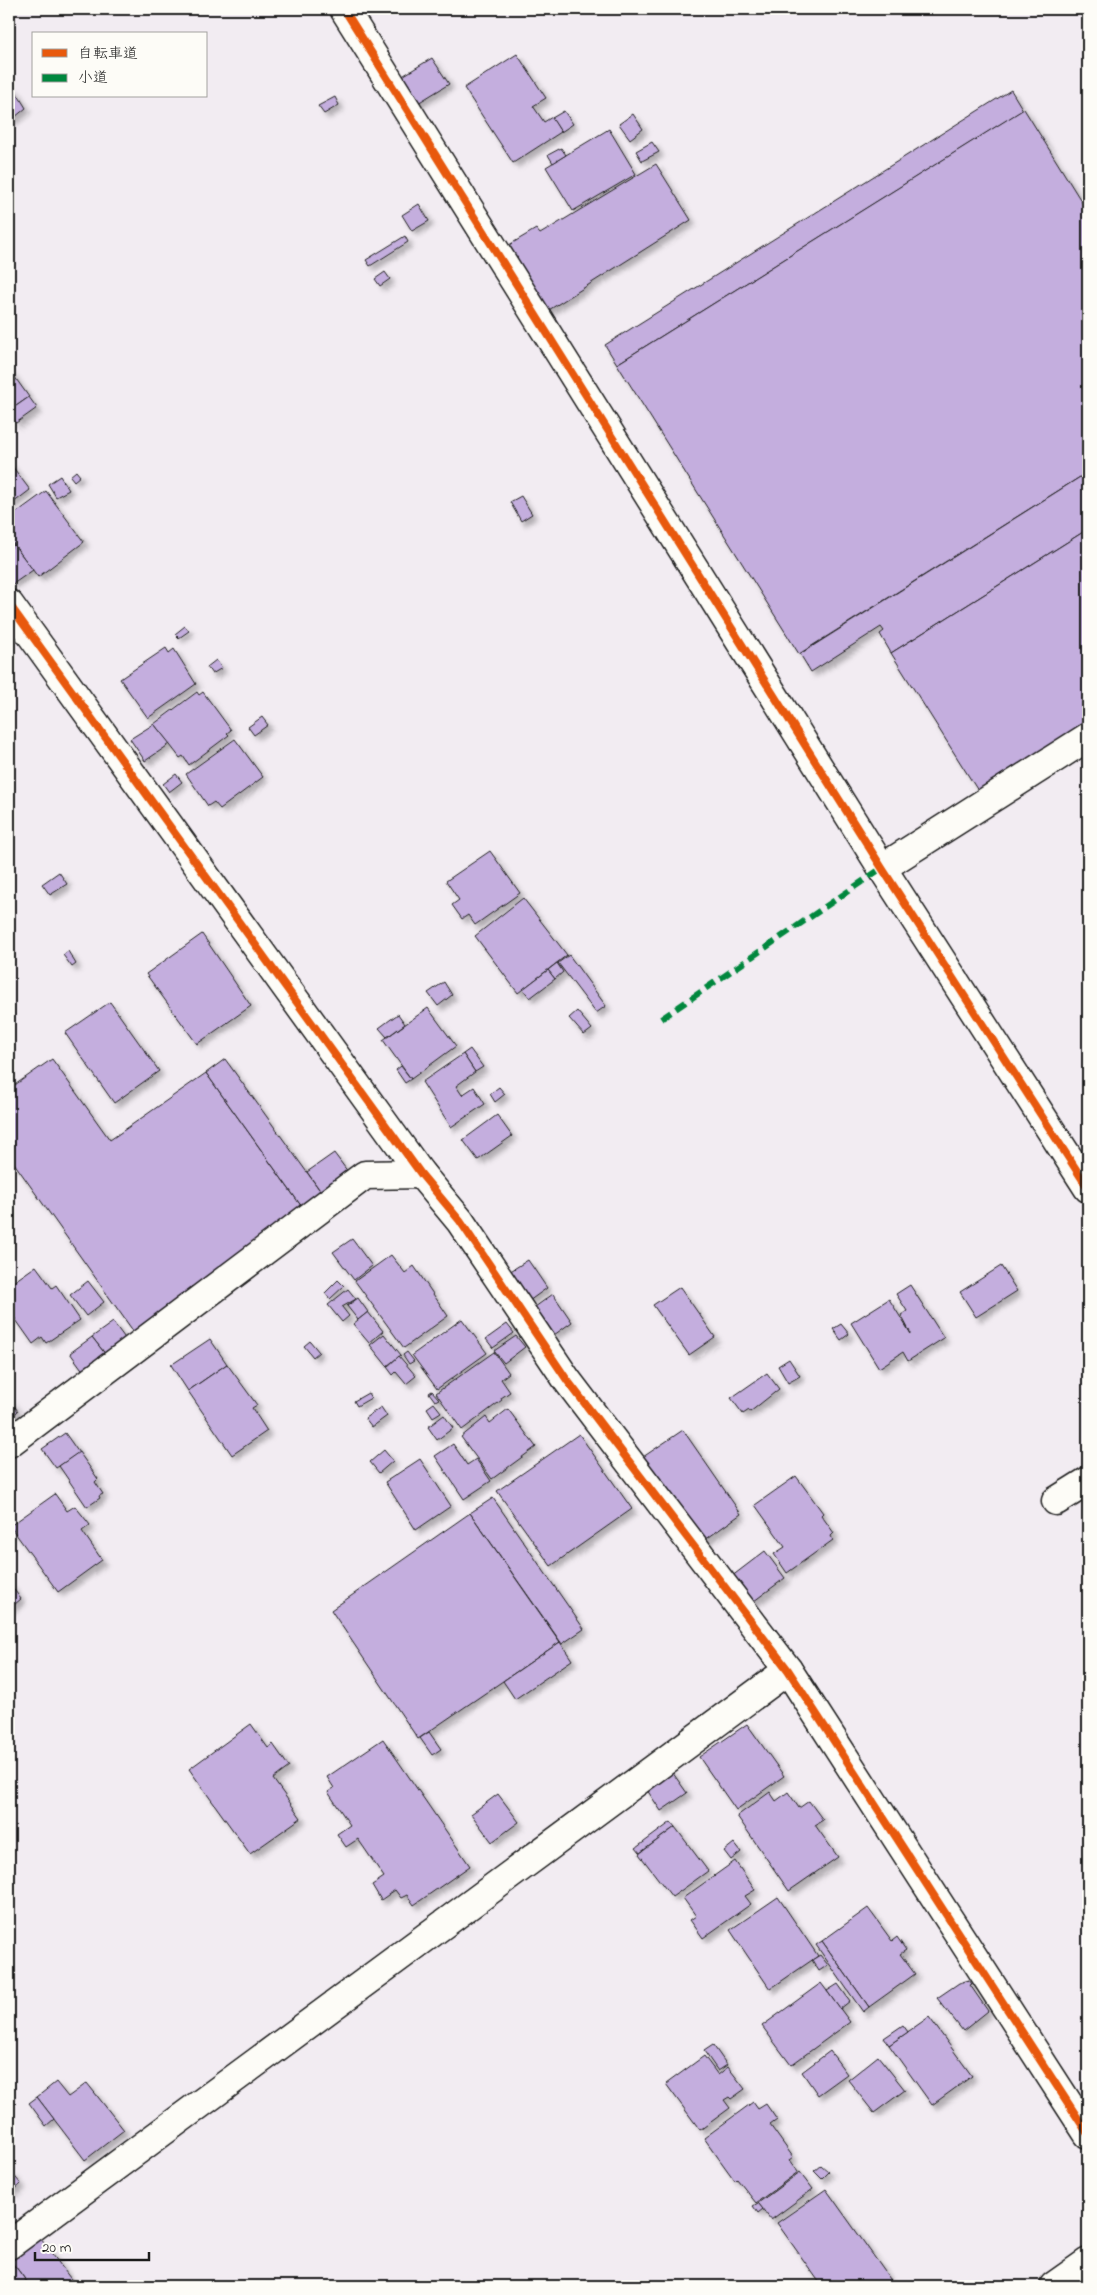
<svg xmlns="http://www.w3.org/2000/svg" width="1097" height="2295" font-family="'Indie Flower','Klee One',sans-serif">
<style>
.building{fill:#c4aede;stroke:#1c1c1c;filter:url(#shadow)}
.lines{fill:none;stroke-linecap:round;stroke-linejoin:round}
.minor-casing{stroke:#1c1c1c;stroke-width:31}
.minor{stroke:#fdfcf7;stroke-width:28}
.quiet{stroke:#00873e;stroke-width:6;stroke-dasharray:12 6;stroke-linecap:butt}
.cycleway-casing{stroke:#fdfcf7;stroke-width:11}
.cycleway{stroke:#e8590c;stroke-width:8}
</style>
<defs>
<filter id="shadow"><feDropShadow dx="4.5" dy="4.5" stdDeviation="2.5" flood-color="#0004"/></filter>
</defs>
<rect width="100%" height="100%" fill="#f2ecf2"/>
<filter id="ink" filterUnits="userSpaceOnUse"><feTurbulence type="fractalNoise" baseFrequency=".02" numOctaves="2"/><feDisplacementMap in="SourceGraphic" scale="10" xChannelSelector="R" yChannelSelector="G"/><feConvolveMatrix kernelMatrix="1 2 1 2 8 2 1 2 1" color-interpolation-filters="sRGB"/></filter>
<g filter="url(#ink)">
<!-- building -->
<g class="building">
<polygon points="517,54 546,98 533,106 544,122 552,117 561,132 513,163 464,88"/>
<polygon points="432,58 449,84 413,106 396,80"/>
<polygon points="13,87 26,108 9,122 9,90"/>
<polygon points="1011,90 1023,110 617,364 605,345"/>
<polygon points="335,97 339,105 324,114 318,106"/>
<polygon points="1024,109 1088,212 1088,472 799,654 617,364"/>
<polygon points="564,111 573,124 561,132 552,118"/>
<polygon points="633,114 643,129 630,139 619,124"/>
<polygon points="609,129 636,174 573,211 546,167"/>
<polygon points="652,142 659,152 642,161 636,151"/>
<polygon points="561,148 566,155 553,163 548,155"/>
<polygon points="656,164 691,220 544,313 504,248 536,229 540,234"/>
<polygon points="419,204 429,221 412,231 402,215"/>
<polygon points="405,236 408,242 370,266 366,260"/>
<polygon points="385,272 390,279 380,286 375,279"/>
<polygon points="9,369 29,397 9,411"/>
<polygon points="29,397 37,408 16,423 9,411"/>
<polygon points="9,462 30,490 9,506"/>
<polygon points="76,471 80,476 74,481 70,476"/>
<polygon points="1088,472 1088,529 891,653 880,634 884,631 881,627 811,672 800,654"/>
<polygon points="60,476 69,490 56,497 48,484"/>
<polygon points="46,491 84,542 38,577 9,538 9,518"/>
<polygon points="521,496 532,514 521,521 510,502"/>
<polygon points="1088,529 1088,726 980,794 891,653"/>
<polygon points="9,538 14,545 9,549"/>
<polygon points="14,545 33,570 13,584 9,578 9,549"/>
<polygon points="185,626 189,631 179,638 175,634"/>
<polygon points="166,648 169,653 174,649 196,684 148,718 120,679"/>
<polygon points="216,660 222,668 212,674 207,667"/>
<polygon points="197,692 199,695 203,692 231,730 227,733 229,735 189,765 183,756 180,758 154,724"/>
<polygon points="262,717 268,725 254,735 248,727"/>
<polygon points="154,724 170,744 145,761 130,739"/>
<polygon points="235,739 263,777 220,809 214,802 208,806 186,774"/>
<polygon points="176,774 182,782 169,792 163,784"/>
<polygon points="490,851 520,893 475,925 468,915 462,919 452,905 459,900 446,881"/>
<polygon points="59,872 67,884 50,895 42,884"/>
<polygon points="523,898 567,955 518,993 475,936"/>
<polygon points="202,934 251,1006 197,1044 146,974"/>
<polygon points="68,951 76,964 72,967 63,955"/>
<polygon points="569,955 606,1006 596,1013 558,963"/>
<polygon points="557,963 563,972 555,979 548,970"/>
<polygon points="548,970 555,979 530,998 523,989"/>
<polygon points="444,982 452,995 438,1006 428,993"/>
<polygon points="110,1002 159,1071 114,1103 65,1033"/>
<polygon points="428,1008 456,1046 411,1079 383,1040"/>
<polygon points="577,1011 592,1029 584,1035 569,1018"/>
<polygon points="398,1014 405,1024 387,1037 379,1028"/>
<polygon points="470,1049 483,1067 475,1072 463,1054"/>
<polygon points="463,1054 475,1072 456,1086 462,1095 474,1087 485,1104 451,1127 422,1082"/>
<polygon points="52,1059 110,1140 206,1073 307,1214 136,1335 9,1156 9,1089"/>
<polygon points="225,1059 327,1200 307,1214 206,1073"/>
<polygon points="401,1066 411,1079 405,1083 396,1070"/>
<polygon points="499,1087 505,1094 495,1102 490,1094"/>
<polygon points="497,1115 512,1136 478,1160 463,1140"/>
<polygon points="334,1153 354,1180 327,1200 307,1172"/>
<polygon points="352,1239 372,1266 354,1280 333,1252"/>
<polygon points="391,1255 405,1273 414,1266 448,1316 404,1348 355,1281"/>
<polygon points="528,1260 547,1288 529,1301 509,1272"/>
<polygon points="36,1266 52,1288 56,1285 80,1320 46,1343 42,1337 33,1344 9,1310 9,1285"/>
<polygon points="1001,1266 1017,1291 976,1317 960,1292"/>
<polygon points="338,1280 344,1286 330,1299 325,1293"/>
<polygon points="88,1281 104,1302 86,1316 70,1295"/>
<polygon points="910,1285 944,1338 908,1361 903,1352 879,1368 851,1323 889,1299 911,1334 901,1315 907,1311 896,1294"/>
<polygon points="680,1287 715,1337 689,1355 653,1305"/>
<polygon points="348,1289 356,1299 342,1307 349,1316 342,1322 328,1305"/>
<polygon points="553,1294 572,1322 554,1335 535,1307"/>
<polygon points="358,1298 368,1312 358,1320 347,1306"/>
<polygon points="368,1312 383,1331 369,1343 353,1324"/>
<polygon points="462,1319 487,1353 437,1389 412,1355"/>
<polygon points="113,1322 130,1345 110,1360 92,1337"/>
<polygon points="507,1324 514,1333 493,1348 486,1339"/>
<polygon points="841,1324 849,1334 841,1340 833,1329"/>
<polygon points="384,1334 401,1355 387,1366 370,1345"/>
<polygon points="516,1336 525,1347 504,1363 494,1351"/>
<polygon points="92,1337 110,1360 87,1376 70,1353"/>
<polygon points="210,1339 227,1364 188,1391 171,1365"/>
<polygon points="310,1341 319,1352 313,1357 304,1346"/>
<polygon points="407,1352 414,1361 409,1364 403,1355"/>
<polygon points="494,1352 509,1373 501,1379 510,1392 501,1398 502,1400 462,1430 436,1393"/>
<polygon points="399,1356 416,1376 406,1384 396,1372 393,1375 387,1367"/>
<polygon points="789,1359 800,1376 788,1383 778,1366"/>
<polygon points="227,1364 257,1405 252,1408 267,1431 232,1455 188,1391"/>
<polygon points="767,1373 779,1389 750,1412 749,1410 743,1414 731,1398"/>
<polygon points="432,1391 439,1399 435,1401 429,1393"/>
<polygon points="368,1393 371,1398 357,1406 354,1401"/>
<polygon points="9,1399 18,1411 10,1418 9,1417"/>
<polygon points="434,1403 441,1412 433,1417 427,1408"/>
<polygon points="381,1407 387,1416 372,1427 365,1418"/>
<polygon points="508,1409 536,1447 492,1479 461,1437 486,1417 490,1423"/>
<polygon points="444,1415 453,1428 437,1440 428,1427"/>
<polygon points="683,1430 741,1514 698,1545 640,1459"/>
<polygon points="65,1433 79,1453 56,1468 42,1449"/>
<polygon points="579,1434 632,1509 551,1566 497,1491"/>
<polygon points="453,1444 467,1465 476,1459 491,1481 464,1499 435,1456"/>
<polygon points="384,1450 393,1461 379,1473 370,1462"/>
<polygon points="79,1452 98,1479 95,1482 103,1494 99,1496 100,1498 87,1507 59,1466"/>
<polygon points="420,1459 451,1506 416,1530 385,1482"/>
<polygon points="796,1476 823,1513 821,1515 834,1533 831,1536 833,1540 787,1573 774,1554 785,1547 755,1505"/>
<polygon points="55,1494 67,1511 75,1506 90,1525 82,1531 102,1560 58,1592 10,1526"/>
<polygon points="493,1498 584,1629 562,1644 470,1513"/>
<polygon points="470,1513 560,1642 418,1739 331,1610"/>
<polygon points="765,1551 785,1578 746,1607 727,1580"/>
<polygon points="9,1583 21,1599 9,1609"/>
<polygon points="560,1642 572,1660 515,1699 503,1681"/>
<polygon points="251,1724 268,1748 273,1744 289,1767 273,1779 301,1818 250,1854 189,1769"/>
<polygon points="747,1724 784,1776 736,1810 699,1757"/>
<polygon points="429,1732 441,1749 432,1755 420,1738"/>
<polygon points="383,1739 470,1866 414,1905 407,1895 401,1898 395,1890 381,1900 372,1885 384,1877 358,1839 346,1847 337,1834 350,1825 328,1792 334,1788 327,1777"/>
<polygon points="670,1769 687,1793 661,1811 645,1787"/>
<polygon points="770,1792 776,1801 788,1792 799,1808 809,1801 823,1820 815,1825 838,1857 789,1891 737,1816"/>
<polygon points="498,1794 519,1822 492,1842 471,1814"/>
<polygon points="671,1822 675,1827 640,1853 636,1848"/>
<polygon points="675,1827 708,1871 672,1897 639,1854"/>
<polygon points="734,1843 741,1852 731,1860 724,1851"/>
<polygon points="735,1861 755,1890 745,1896 751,1904 703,1938 690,1920 696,1916 683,1898"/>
<polygon points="778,1897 818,1956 770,1989 730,1930"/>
<polygon points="868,1908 892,1941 897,1937 906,1950 900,1954 915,1974 869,2007 822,1941"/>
<polygon points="822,1941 869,2007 863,2012 816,1945"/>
<polygon points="820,1955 828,1965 819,1971 812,1960"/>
<polygon points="969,1980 972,1984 970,1985 988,2011 963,2031 937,1998 959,1983"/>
<polygon points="821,1983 850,2022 791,2065 762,2026"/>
<polygon points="838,1984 850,2001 840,2009 827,1991"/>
<polygon points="929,2017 972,2076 932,2105 889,2045"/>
<polygon points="903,2025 908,2032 889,2045 884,2038"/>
<polygon points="713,2045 727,2065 718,2071 704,2051"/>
<polygon points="830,2051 847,2074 818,2095 802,2072"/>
<polygon points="704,2056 718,2075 728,2067 745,2089 731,2099 729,2097 724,2100 730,2108 700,2130 666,2084"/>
<polygon points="878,2056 905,2090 874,2113 848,2080"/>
<polygon points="56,2082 68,2097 87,2083 124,2130 85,2160 37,2097"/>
<polygon points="37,2097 54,2119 46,2126 29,2103"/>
<polygon points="753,2102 758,2109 766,2104 777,2120 770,2125 793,2157 789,2160 798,2172 756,2203 737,2179 735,2181 704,2138"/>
<polygon points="821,2165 829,2172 822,2179 814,2171"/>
<polygon points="800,2172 813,2189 771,2220 758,2203"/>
<polygon points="12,2173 21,2184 12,2192 9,2188 9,2176"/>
<polygon points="826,2189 895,2286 822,2286 777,2223"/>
<polygon points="758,2203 763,2209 758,2213 753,2206"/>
<polygon points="41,2239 76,2286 54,2286 51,2282 44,2286 30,2286 15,2266 11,2261"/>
<polygon points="15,2266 30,2286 9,2286 9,2270"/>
</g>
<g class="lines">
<!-- minor casing -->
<g class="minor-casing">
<g id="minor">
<polyline points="344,9 882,868 1088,1188"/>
<polyline points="9,604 421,1174 460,1221 567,1380 788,1670 1088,2134"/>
<polyline points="882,868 1088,737"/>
<polyline points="9,1443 365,1175 421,1174"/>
<polyline points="1056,1501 1088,1481"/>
<polyline points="9,2245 788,1670"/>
<polyline points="1054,2286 1088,2262"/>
</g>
</g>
<!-- minor -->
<use href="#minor" class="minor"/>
<!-- quiet -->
<polyline class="quiet" points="661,1019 882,868"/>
<!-- cycleway casing -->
<g class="cycleway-casing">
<g id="cycleway">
<polyline points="344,9 882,868 1088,1188"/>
<polyline points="9,604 421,1174 460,1221 567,1380 788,1670 1088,2134"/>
</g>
</g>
<!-- cycleway -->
<use href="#cycleway" class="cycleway"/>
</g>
</g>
<!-- margin -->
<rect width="1097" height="2295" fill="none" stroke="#fdfcf7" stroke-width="30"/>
<rect x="15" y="15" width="1067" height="2265" fill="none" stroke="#1c1c1c" stroke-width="2" filter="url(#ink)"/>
<!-- legend -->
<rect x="32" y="32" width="175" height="65" fill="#fdfcf7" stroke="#a3a29f"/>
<rect x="42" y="49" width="25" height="8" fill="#e8590c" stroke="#a3a29f"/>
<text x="78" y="58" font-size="15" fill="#1c1c1c">自転車道</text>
<rect x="42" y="74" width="25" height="8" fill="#00873e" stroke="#a3a29f"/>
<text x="78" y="82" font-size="15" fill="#1c1c1c">小道</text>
<!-- scale -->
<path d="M35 2252v8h114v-8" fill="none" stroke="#1c1c1c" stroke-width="2.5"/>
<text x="42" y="2252" font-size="15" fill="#1c1c1c" stroke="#fdfcf7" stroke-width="4" paint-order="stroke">20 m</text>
</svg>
